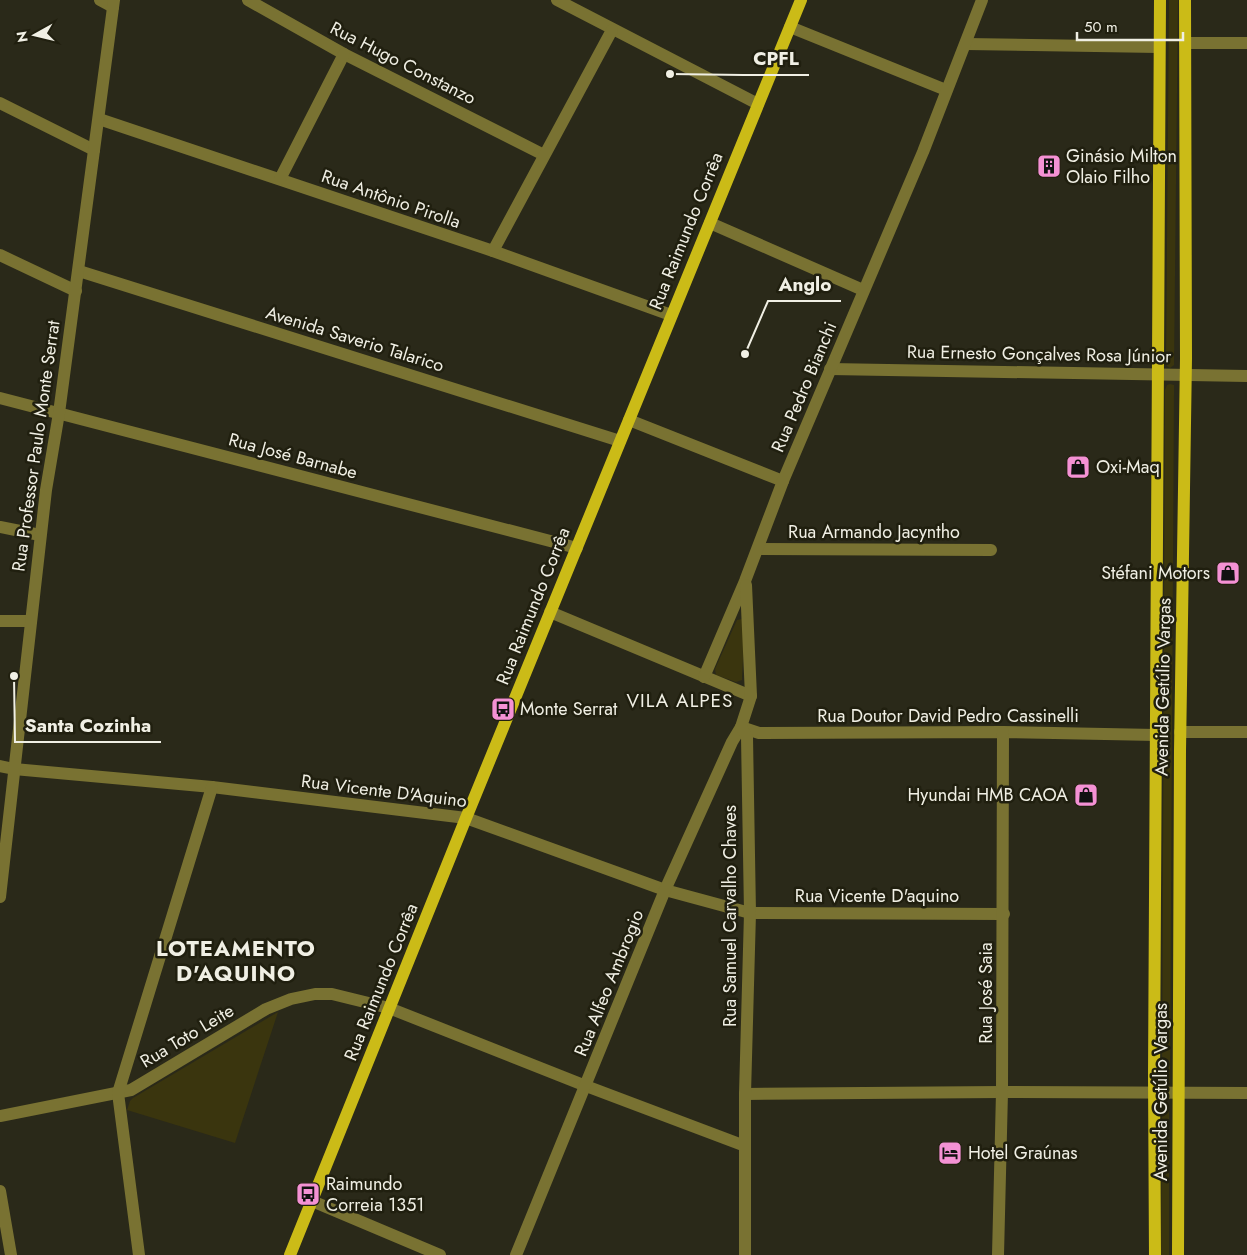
<svg xmlns="http://www.w3.org/2000/svg" width="1247" height="1255" font-family="Jost,sans-serif">
<style>
.green{fill:#3a350e}
.lines{fill:none;stroke-linecap:round;stroke-linejoin:round}
.minor{stroke:#797232;stroke-width:12}
.major{stroke:#cbbb17;stroke-width:12}
.labels{text-anchor:middle;stroke-width:5;stroke-linejoin:round;paint-order:stroke}
.street-label{font-size:18px;fill:#f0efe4;stroke:#201f0f}
.poi-label{font-size:18px;fill:#f0efe4;stroke:#201f0f;text-anchor:start}
.neighbourhood-label{font-size:19px;letter-spacing:1px;fill:#f0efe4;stroke:#201f0f}
.district-label{font-size:22px;font-weight:bold;letter-spacing:1px;fill:#f0efe4;stroke:#201f0f}
.leader{fill:none;stroke:#f0efe4;stroke-width:2}
.callout-dot{fill:#f0efe4;stroke:#201f0f;stroke-width:2}
.callout-label{font-size:19px;text-anchor:middle;font-weight:bold;fill:#f0efe4;stroke:#201f0f;stroke-width:5;stroke-linejoin:round;paint-order:stroke}
</style>
<rect width="100%" height="100%" fill="#2a2919"/>
<!-- green -->
<g class="green">
<polygon points="1169,0 1178,0 1174,365 1170,368 1167,366 1166,363"/>
<polygon points="1170,384 1174,385 1174,390 1170,1083 1165,1085 1162,1080 1165,390 1167,385"/>
<polygon points="742,619 745,623 742,677 742,680 736,682 716,675 715,669 737,620"/>
<polygon points="278,1012 235,1143 127,1110 130,1101 133,1098"/>
<polygon points="1166,1105 1168,1106 1169,1113 1169,1255 1161,1255 1162,1114 1162,1106"/>
</g>
<g class="lines">
<!-- minor -->
<g class="minor">
<polyline points="100,0 113,7"/>
<polyline points="248,0 344,54 544,155"/>
<polyline points="557,0 758,104"/>
<polyline points="790,27 946,90"/>
<polyline points="1185,43 1247,43"/>
<polyline points="966,44 1159,47"/>
<polyline points="0,103 94,150"/>
<polyline points="99,119 493,251 671,315"/>
<polyline points="280,179 344,54"/>
<polyline points="710,223 863,290"/>
<polyline points="493,251 612,30"/>
<polyline points="0,255 76,291"/>
<polyline points="79,271 620,441"/>
<polyline points="830,369 1247,376"/>
<polyline points="0,398 577,548"/>
<polyline points="629,420 783,481"/>
<polyline points="0,527 40,535"/>
<polyline points="758,549 991,550"/>
<polyline points="550,612 751,696"/>
<polyline points="0,621 31,621"/>
<polyline points="704,677 745,581 783,481 923,152 982,0"/>
<polyline points="1180,732 1247,732"/>
<polyline points="0,766 14,769 212,787 466,818 665,890 750,913 1004,914"/>
<polyline points="0,897 46,490 59,413 114,0"/>
<polyline points="745,1094 1002,1092 1247,1093"/>
<polyline points="0,1116 131,1090 266,1009 291,999 315,994 332,994 389,1008 586,1086 745,1146"/>
<polyline points="0,1191 11,1255"/>
<polyline points="312,1201 440,1255"/>
<polyline points="139,1255 118,1093 212,787"/>
<polyline points="516,1255 665,890 732,742 741,727 759,733 1003,732 1156,735"/>
<polyline points="745,1255 745,1094 750,913 747,737 741,727 751,696 746,585"/>
<polyline points="998,1255 1002,1092 1003,732"/>
</g>
<!-- major -->
<g class="major">
<polyline points="290,1255 466,818 801,0"/>
<polyline points="1155,1255 1154,1076 1160,0"/>
<polyline points="1178,1255 1180,751 1186,358 1185,0"/>
</g>
</g>
<!-- icons -->
<defs>
<g id="building-square" transform="scale(1.25)"><rect x="-9" y="-9" width="18" height="18" rx="4" fill="#f491d4" stroke="#201f0f"/><path d="M-4-6H4V6H1V3H-1V6H-4ZM-2.5-4.3h1.7v1.8h-1.7ZM.8-4.3h1.7v1.8H.8ZM-2.5-1h1.7V.8h-1.7ZM.8-1h1.7V.8H.8Z" fill="#111"/></g>
<g id="shop-square" transform="scale(1.25)"><rect x="-9" y="-9" width="18" height="18" rx="4" fill="#f491d4" stroke="#201f0f"/><path d="M-5-2.5h2.3a2.7 3.5 0 0 1 5.4 0H5L5.5 6h-11ZM-1.5-2.5h3a1.5 2.3 0 0 0-3 0Z" fill="#111"/></g>
<g id="bus-square" transform="scale(1.25)"><rect x="-9" y="-9" width="18" height="18" rx="4" fill="#f491d4" stroke="#201f0f"/><path d="M-5-6H5V4H4V6H2V4H-2V6H-4V4H-5ZM-3.5-4V0h7V-4ZM-3.5 1.2v1.5H-2V1.2ZM2 1.2v1.5H3.5V1.2Z" fill="#111"/></g>
<g id="hotel-square" transform="scale(1.25)"><rect x="-9" y="-9" width="18" height="18" rx="4" fill="#f491d4" stroke="#201f0f"/><path d="M-6-4.5h1.5V1H6V5H4.5V3h-9V5H-6ZM-4 0a1.8 1.8 0 1 1 3.6 0ZM.5 0V-2.5h3Q6-2.5 6 0Z" fill="#111"/></g>
</defs>
<g fill-rule="evenodd">
<use href="#building-square" x="1049" y="166"/>
<use href="#shop-square" x="1078" y="467"/>
<use href="#shop-square" x="1228" y="573"/>
<use href="#bus-square" x="503" y="709"/>
<use href="#shop-square" x="1086" y="795"/>
<use href="#hotel-square" x="950" y="1153"/>
<use href="#bus-square" x="308" y="1194"/>
</g>
<g class="labels">
<!-- street labels -->
<g class="street-label">
<text transform="translate(403 63) rotate(27)" y="6">Rua Hugo Constanzo</text>
<text transform="translate(391 199) rotate(19)" y="6">Rua Antônio Pirolla</text>
<text transform="translate(686 231) rotate(-68)" y="6">Rua Raimundo Corrêa</text>
<text transform="translate(355 339) rotate(17)" y="6">Avenida Saverio Talarico</text>
<text transform="translate(1039 354) rotate(1)" y="6">Rua Ernesto Gonçalves Rosa Júnior</text>
<text transform="translate(804 387) rotate(-67)" y="6">Rua Pedro Bianchi</text>
<text transform="translate(36 446) rotate(-82)" y="6">Rua Professor Paulo Monte Serrat</text>
<text transform="translate(293 456) rotate(15)" y="6">Rua José Barnabe</text>
<text x="874" y="538">Rua Armando Jacyntho</text>
<text transform="translate(533 606) rotate(-68)" y="6">Rua Raimundo Corrêa</text>
<text transform="translate(1163 687) rotate(-89)" y="6">Avenida Getúlio Vargas</text>
<text x="948" y="722">Rua Doutor David Pedro Cassinelli</text>
<text transform="translate(384 791) rotate(7)" y="6">Rua Vicente D'Aquino</text>
<text x="877" y="902">Rua Vicente D'aquino</text>
<text transform="translate(730 916) rotate(-90)" y="6">Rua Samuel Carvalho Chaves</text>
<text transform="translate(381 982) rotate(-68)" y="6">Rua Raimundo Corrêa</text>
<text transform="translate(609 983) rotate(-68)" y="6">Rua Alfeo Ambrogio</text>
<text transform="translate(986 993) rotate(-90)" y="6">Rua José Saia</text>
<text transform="translate(187 1036) rotate(-31)" y="6">Rua Toto Leite</text>
<text transform="translate(1161 1092) rotate(-90)" y="6">Avenida Getúlio Vargas</text>
</g>
<!-- poi labels -->
<g class="poi-label">
<text x="1066" y="162">Ginásio Milton<tspan x="1066" dy="21">Olaio Filho</tspan></text>
<text x="1096" y="473">Oxi-Maq</text>
<text x="1210" y="579" text-anchor="end">Stéfani Motors</text>
<text x="520" y="715">Monte Serrat</text>
<text x="1068" y="801" text-anchor="end">Hyundai HMB CAOA</text>
<text x="968" y="1159">Hotel Graúnas</text>
<text x="326" y="1190">Raimundo<tspan x="326" dy="21">Correia 1351</tspan></text>
</g>
<!-- neighbourhood labels -->
<g class="neighbourhood-label">
<text x="680" y="707">VILA ALPES</text>
</g>
<!-- district labels -->
<g class="district-label">
<text x="236" y="956">LOTEAMENTO<tspan x="236" dy="25">D'AQUINO</tspan></text>
</g>
</g>
<!-- callouts -->
<path class="leader" d="M670 74L743 75H809M745 354L768 301H841M14 676L15 742H161"/>
<g class="callout-dot">
<circle cx="670" cy="74" r="5"/>
<circle cx="745" cy="354" r="5"/>
<circle cx="14" cy="676" r="5"/>
</g>
<g class="callout-label">
<text x="776" y="65">CPFL</text>
<text x="805" y="291">Anglo</text>
<text x="88" y="732">Santa Cozinha</text>
</g>
<!-- north arrow -->
<g transform="translate(35 35) rotate(262)" stroke="#201f0f" stroke-width="4" paint-order="stroke">
<path d="M0-4L9 19L0 12L-9 19Z" fill="#f0efe4"/>
<text y="-8" font-size="14" font-weight="bold" text-anchor="middle" fill="#f0efe4">N</text>
</g>
<!-- scale -->
<path d="M1077 32v8h106v-8" fill="none" stroke="#f0efe4" stroke-width="2.5"/>
<text x="1084" y="32" font-size="15" fill="#f0efe4" stroke="#201f0f" stroke-width="4" paint-order="stroke">50 m</text>
</svg>
